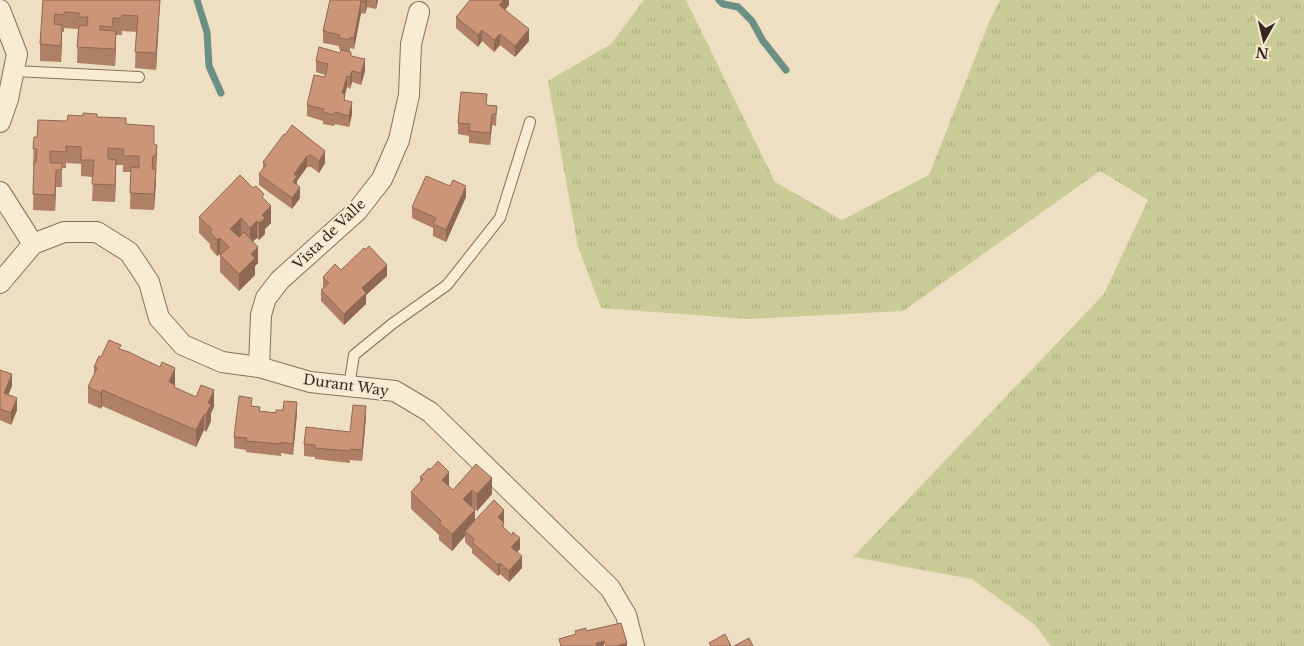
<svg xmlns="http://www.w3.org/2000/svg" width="1304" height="646" font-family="'Libre Baskerville',serif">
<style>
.grass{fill:url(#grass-tufts)}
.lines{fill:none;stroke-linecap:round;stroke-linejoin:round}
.stream{stroke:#6b8f83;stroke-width:7}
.lane-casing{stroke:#886f59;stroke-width:12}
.street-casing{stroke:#886f59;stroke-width:22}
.lane{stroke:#f9ecd5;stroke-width:10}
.street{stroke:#f9ecd5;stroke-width:20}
.wall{fill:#af8067}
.shaded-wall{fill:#8f6854}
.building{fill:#cc9578;stroke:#8f6854}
.labels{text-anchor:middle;stroke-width:4;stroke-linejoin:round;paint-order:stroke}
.street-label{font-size:14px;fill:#37281d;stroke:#f5e9d1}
</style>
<defs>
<pattern id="grass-tufts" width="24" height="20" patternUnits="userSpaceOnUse" patternTransform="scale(1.25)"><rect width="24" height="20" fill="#c9cc96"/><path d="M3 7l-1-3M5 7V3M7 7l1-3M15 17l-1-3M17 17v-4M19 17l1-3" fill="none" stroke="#adaf81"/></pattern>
</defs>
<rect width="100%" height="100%" fill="#eedec2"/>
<!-- grass -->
<polygon class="grass" points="644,0 686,0 775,182 842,220 929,175 990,20 1000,0 1304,0 1304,646 1051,646 1034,624 972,579 853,557 1104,294 1148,200 1100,171 903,311 748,319 601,308 578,247 548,81 611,44"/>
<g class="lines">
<!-- stream -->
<g class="stream">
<polyline points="197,0 207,32 209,66 221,93"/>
<polyline points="719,0 723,4 738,7 752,21 763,41 786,70"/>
</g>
<!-- lane casing -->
<g class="lane-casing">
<g id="lane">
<polyline points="14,71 139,77"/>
<polyline points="349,386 354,355 392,324 447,285 500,218 530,122"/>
</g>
</g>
<!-- street casing -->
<g class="street-casing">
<g id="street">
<polyline points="0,10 17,54 8,99 0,122"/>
<polyline points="0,192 33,244"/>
<polyline points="0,283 33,244 64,232 97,232 129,252 149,282 159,318 183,345 222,362 259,367 310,382 395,391 430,412 610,588 626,615 634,646"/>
<polyline points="259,367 261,315 266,298 280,280 357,211 382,179 399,140 409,95 411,44 419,12"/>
</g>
</g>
<!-- lane -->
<use href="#lane" class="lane"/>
<!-- street -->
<use href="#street" class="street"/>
</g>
<!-- wall -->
<g class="wall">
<polygon points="43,0 160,0 156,70 135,68 136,32 122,31 122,35 116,35 115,66 77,63 78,29 64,28 64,32 62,32 61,62 40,61 40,44"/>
<polygon points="330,0 378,0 376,9 367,7 365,14 361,13 354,49 350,48 350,52 351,56 365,71 361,85 352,82 350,89 347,87 345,94 345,101 352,114 349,127 335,124 334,126 323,124 323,121 307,116 307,105 325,77 325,75 316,72 316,61 340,53 341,50 339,49 339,46 323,43 323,31"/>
<polygon points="509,0 509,5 505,10 529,41 515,57 500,45 494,52 482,41 478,47 456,28 456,17"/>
<polygon points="487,105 497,106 496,126 492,125 490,145 469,143 469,136 458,134 458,123"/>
<polygon points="97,117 126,124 154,144 157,145 157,161 156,172 154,210 130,209 131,172 123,172 123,165 116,165 115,202 92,201 93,177 81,176 81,164 66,163 66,168 62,168 62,187 56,187 55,211 33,210 34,165 33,165 34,137 37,137 67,121"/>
<polygon points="285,135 325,163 319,173 311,167 307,167 297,181 297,185 300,198 292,209 259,185 259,174 263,169 263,162"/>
<polygon points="466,197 446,242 433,236 433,228 412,218 412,207"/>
<polygon points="264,199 271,223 265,229 265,234 259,240 257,238 253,241 258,263 255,266 255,275 239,291 220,272 220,254 217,256 210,248 210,244 199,233 199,217"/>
<polygon points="341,270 387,276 366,295 366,304 344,325 321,301 321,290 323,288 323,277"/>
<polygon points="121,349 160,367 175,368 175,387 214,407 211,413 211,421 206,432 204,430 196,447 102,406 101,409 88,403 88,387 94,374 94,367 101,357"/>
<polygon points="0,370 12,386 8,395 17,410 11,425 0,420"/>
<polygon points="252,406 260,411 276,413 297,413 293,455 281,453 281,456 246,452 246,450 234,448 234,437"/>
<polygon points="366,417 362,461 350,460 350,463 315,459 315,457 304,456 304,444 350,432"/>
<polygon points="476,464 492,494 477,511 472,507 475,521 504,521 503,522 504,528 520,549 517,552 522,568 509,582 500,574 498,576 472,553 472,549 465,542 465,536 452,551 439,540 439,535 411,509 411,492 420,482 420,477 449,487 453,490"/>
</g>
<!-- shaded-wall -->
<g class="shaded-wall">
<polygon points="160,0 156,70 156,53"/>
<polygon points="366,0 367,0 367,7 365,14"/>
<polygon points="376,0 378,0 376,9"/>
<polygon points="504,0 509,0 509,5 499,17 499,5"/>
<polygon points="361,1 361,13 354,49 354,38"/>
<polygon points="62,25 62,41 61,62 61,46"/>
<polygon points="529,29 529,41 515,57 515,46"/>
<polygon points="482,30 482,41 478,47 478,35"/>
<polygon points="116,31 116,47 115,66 115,49"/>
<polygon points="500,34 500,45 494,52 494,40"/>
<polygon points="365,59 365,71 361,85 361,73"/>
<polygon points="352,71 352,82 350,89 350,77"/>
<polygon points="347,76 347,87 342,105 342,93"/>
<polygon points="352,102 352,114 349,127 349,116"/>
<polygon points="492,114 492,125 490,145 490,133"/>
<polygon points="325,151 325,163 319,173 319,161"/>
<polygon points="307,156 307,167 297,181 297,188 293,182 294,174"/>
<polygon points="116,160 116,176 115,202 115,185"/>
<polygon points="156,169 156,185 154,210 154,194"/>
<polygon points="56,170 56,187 55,211 55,195"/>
<polygon points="466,186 466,197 446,242 446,230"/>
<polygon points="300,187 300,198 292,209 292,198"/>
<polygon points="271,206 271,223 265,229 265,234 259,240 259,223 262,215"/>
<polygon points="241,218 241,235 230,245 230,229"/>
<polygon points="257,221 257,238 250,244 250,228"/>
<polygon points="220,238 220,254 217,256 217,240"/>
<polygon points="258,247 258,263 255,266 255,275 239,291 239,274 251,254"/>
<polygon points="387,265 387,276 366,295 366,304 344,325 344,314 362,288"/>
<polygon points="175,368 175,401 169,382"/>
<polygon points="12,374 12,386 4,405 4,393"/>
<polygon points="102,390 102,406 101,409 101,393"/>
<polygon points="214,390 214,407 211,413 211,421 206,432 206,415 208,403"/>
<polygon points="17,398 17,410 11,425 11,413"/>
<polygon points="297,402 297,413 293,455 293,444"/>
<polygon points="366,406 366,417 362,461 362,450"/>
<polygon points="204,414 204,430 196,447 196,430"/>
<polygon points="449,472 449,488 442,480"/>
<polygon points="492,478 492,494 477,511 477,494"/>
<polygon points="472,490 472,506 463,516 463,499"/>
<polygon points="475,510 475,526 465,531 465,536 452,551 452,534"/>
<polygon points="504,510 504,521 498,528 498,517"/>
<polygon points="520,538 520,549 511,558 511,547"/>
<polygon points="522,556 522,568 509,582 509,571"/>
<polygon points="500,563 500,574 498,576 498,565"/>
<polygon points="604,641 604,646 596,646 596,643"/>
<polygon points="627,643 627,646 616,646"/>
</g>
<!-- building -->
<g class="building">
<polygon points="43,0 160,0 156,53 135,52 138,16 122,15 122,18 113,18 112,27 100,26 100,30 116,31 115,49 77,47 79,25 87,26 88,17 79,17 79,13 64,12 64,15 55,14 54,24 62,25 61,46 40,44"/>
<polygon points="330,0 366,0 365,2 361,1 354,38 350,37 350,40 339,38 340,35 323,31"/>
<polygon points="470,0 504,0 499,5 529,29 515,46 500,34 494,40 482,30 478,35 456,17"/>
<polygon points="319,47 340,53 341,50 351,52 351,56 365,59 361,73 352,71 350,77 347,76 342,93 345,94 344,100 352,102 349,116 335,112 334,115 323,112 324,109 307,105 314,75 325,77 328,64 316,61"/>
<polygon points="461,92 487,94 486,105 497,106 496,114 492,114 490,133 469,131 470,124 458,123"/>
<polygon points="83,113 97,114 97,117 126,118 126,124 154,126 154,144 157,145 156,156 153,156 152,169 156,169 154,194 130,193 131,167 139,168 139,156 123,156 124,149 108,148 108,159 116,160 115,185 92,184 94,160 81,160 81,147 66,146 66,152 50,151 50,163 62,163 62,170 56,170 55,195 33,194 34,162 36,162 37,149 33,149 34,137 37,137 38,120 67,121 68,115 83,116"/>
<polygon points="292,125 325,151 319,161 311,155 307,156 294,174 297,176 293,182 300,187 292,198 259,174 266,165 263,162 284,134 285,135"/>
<polygon points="240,175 253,188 256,186 264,194 262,197 271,206 262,215 265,218 259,223 257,221 250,228 241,218 230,229 239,237 244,232 258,247 251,254 255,258 239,274 220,255 229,247 220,238 217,240 210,232 212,229 199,217"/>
<polygon points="426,176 450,186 453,180 466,186 446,230 433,224 436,218 412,207"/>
<polygon points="369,246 387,265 362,288 366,293 344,314 321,290 329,283 323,277 335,264 341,270 364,248 365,250"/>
<polygon points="109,340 121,345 119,349 129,352 145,360 160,367 162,362 175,368 169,382 175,385 174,387 196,397 201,385 214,390 208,403 211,404 206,415 204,414 196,430 102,390 101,393 88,387 97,368 94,367 99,356 101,357"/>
<polygon points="0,370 12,374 4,393 17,398 11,413 0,409"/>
<polygon points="239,396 252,398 251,406 260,407 259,411 276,413 276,410 283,410 284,401 297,402 293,444 281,442 281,444 246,441 247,438 234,437"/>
<polygon points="353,405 366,406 362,450 350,449 350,451 315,448 315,445 304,444 306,427 350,432"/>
<polygon points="438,461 449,472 442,480 453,490 476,464 492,478 477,494 472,490 463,499 475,510 452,534 439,523 441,521 411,492 423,479 420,477 429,468 430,470"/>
<polygon points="494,500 504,510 498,517 504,523 502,526 512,535 513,532 520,538 511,547 522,556 509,571 500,563 498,565 472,542 474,539 465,531"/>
<polygon points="621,623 627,643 616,646 606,646 604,641 596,643 597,646 561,646 559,639 576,634 575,631 586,628 586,631"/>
<polygon points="725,634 731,646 711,646 709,643"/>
<polygon points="749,638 753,646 734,646"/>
</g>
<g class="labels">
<!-- street labels -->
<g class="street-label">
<text transform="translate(329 234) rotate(-44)" y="5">Vista de Valle</text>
<text transform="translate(346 385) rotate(8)" y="5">Durant Way</text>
</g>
</g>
<!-- north arrow -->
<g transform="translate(1264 40) rotate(188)" stroke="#f5e9d1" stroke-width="4" paint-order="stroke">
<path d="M0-4L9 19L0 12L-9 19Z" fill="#37281d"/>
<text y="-8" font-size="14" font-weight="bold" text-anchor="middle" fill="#37281d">N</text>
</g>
</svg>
